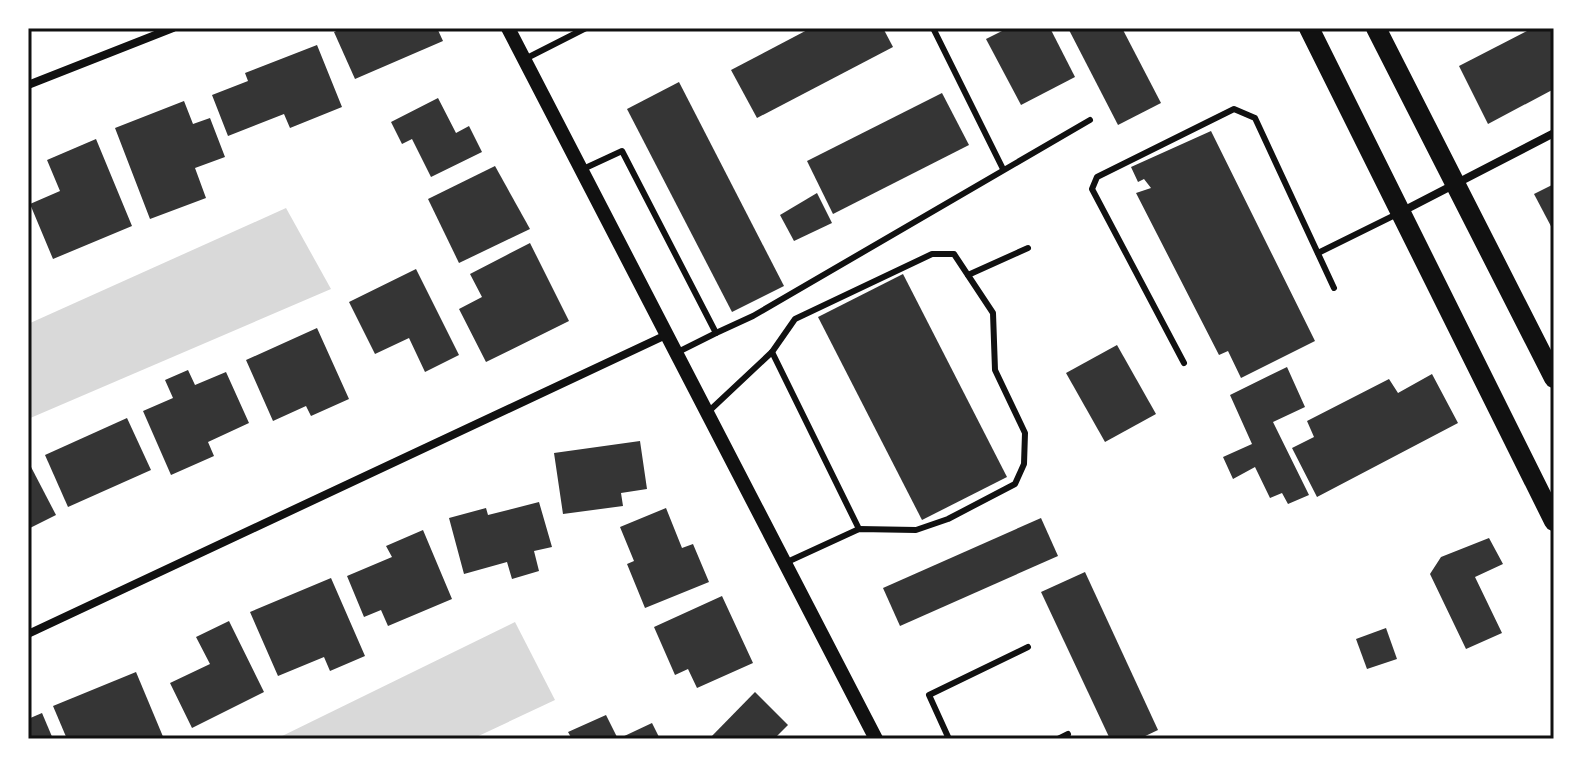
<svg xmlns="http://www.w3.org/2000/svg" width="1582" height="767" font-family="'Varela Round',sans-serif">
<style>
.water{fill:#d9d9d9}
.building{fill:#353535}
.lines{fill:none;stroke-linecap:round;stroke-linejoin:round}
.service{stroke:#111;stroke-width:6}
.minor{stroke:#111;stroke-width:8}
.tertiary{stroke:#111;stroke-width:14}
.primary{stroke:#111;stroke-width:20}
.neatline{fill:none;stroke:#111;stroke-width:3}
</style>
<rect width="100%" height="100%" fill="#fff"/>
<!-- water -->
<g class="water">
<polygon points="286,208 331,289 28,419 28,324"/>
<polygon points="515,622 555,700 472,739 276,739"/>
</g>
<!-- building -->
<g class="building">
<polygon points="343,28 437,28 443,41 355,79 334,32"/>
<polygon points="811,28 883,28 893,47 757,118 731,70"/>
<polygon points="1008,28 1050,28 1075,77 1021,105 986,39"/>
<polygon points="1068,28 1122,28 1161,103 1118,125"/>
<polygon points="1533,28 1554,28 1554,89 1488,124 1459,66"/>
<polygon points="317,45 342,107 290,128 284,114 228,136 212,95 248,81 245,73"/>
<polygon points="679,82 784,286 732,312 627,109"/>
<polygon points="942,93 969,145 833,214 807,161"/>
<polygon points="438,98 456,133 469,126 482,152 431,177 412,139 402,144 391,122"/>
<polygon points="184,101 193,124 210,118 225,157 195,168 206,198 150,219 115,128"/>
<polygon points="1211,131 1315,341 1241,378 1228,351 1219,355 1136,193 1151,188 1144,179 1138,182 1131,167"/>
<polygon points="96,139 132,226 53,259 30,204 60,191 47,160"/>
<polygon points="495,166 530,229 459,263 428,199"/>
<polygon points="1554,184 1554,232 1534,194"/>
<polygon points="817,193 832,223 794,241 780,215"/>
<polygon points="530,243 569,321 486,362 459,309 482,297 470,274"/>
<polygon points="416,269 459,355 425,372 409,338 375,354 349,302"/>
<polygon points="903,274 1007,477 922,520 818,317"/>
<polygon points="317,328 349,399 311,416 306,406 273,421 246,360"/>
<polygon points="1117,345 1156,414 1105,442 1066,373"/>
<polygon points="1287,367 1305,407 1273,422 1309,495 1288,504 1282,493 1270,498 1255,467 1233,479 1223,457 1252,444 1230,395"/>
<polygon points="188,370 195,385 226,372 249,423 208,442 214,456 171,475 143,411 173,398 165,380"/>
<polygon points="1432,374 1458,423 1317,497 1292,448 1314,437 1307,421 1389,379 1398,393"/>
<polygon points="127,418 151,470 68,507 45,455"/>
<polygon points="640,441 647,489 621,493 623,506 563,514 554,453"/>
<polygon points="30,465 56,515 28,529 28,466"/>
<polygon points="539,502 552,547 534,551 539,571 512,579 507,562 464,574 449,518 486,508 488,515"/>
<polygon points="666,508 682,548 693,544 709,582 645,608 627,564 634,561 620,527"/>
<polygon points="1041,518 1058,556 900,626 883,588"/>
<polygon points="423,530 452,599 388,626 381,610 364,617 347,576 392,557 386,546"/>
<polygon points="1489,538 1503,564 1475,577 1502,633 1466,649 1430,574 1441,557"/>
<polygon points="1085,572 1158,730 1139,739 1110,739 1041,592"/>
<polygon points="331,578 365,656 330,671 324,657 278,676 250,612"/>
<polygon points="722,596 753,663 697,688 688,669 675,675 654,627"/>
<polygon points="229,621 264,692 192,728 170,683 210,664 196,637"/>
<polygon points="1386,628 1397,659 1367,669 1356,639"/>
<polygon points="136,672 164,739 67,739 53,706"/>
<polygon points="755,692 788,725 774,739 709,739"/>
<polygon points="42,713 53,739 28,739 28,719"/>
<polygon points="606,715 618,739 652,723 660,739 572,739 568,732"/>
</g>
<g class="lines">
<!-- service -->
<g class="service">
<polyline points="933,28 1003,169"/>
<polyline points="525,59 586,28"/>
<polyline points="581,170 622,151 716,333 678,352"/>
<polyline points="1318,253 1397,214"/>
<polyline points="968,275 1028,248"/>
<polyline points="716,333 753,316 1090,120"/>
<polyline points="772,352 859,529"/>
<polyline points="1184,363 1092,189 1097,177 1234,109 1255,118 1334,288"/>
<polyline points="707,413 772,352 795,319 932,254 954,254 993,313 995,370 1025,433 1024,464 1015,484 948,519 916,530 859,529 785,563"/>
<polyline points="949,739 929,695 1028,647"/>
<polyline points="1058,739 1068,734"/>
</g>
<!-- minor -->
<g class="minor">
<polyline points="28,85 173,28"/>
<polyline points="1401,212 1554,133"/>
<polyline points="28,634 666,335"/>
</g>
<!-- tertiary -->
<polyline class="tertiary" points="508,28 876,739"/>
<!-- primary -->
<g class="primary">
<polyline points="1309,28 1554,521"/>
<polyline points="1376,28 1554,378"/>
</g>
</g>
<!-- border -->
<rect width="1582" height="767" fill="none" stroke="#ffffff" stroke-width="60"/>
<rect x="30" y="30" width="1522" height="707" class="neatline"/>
</svg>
